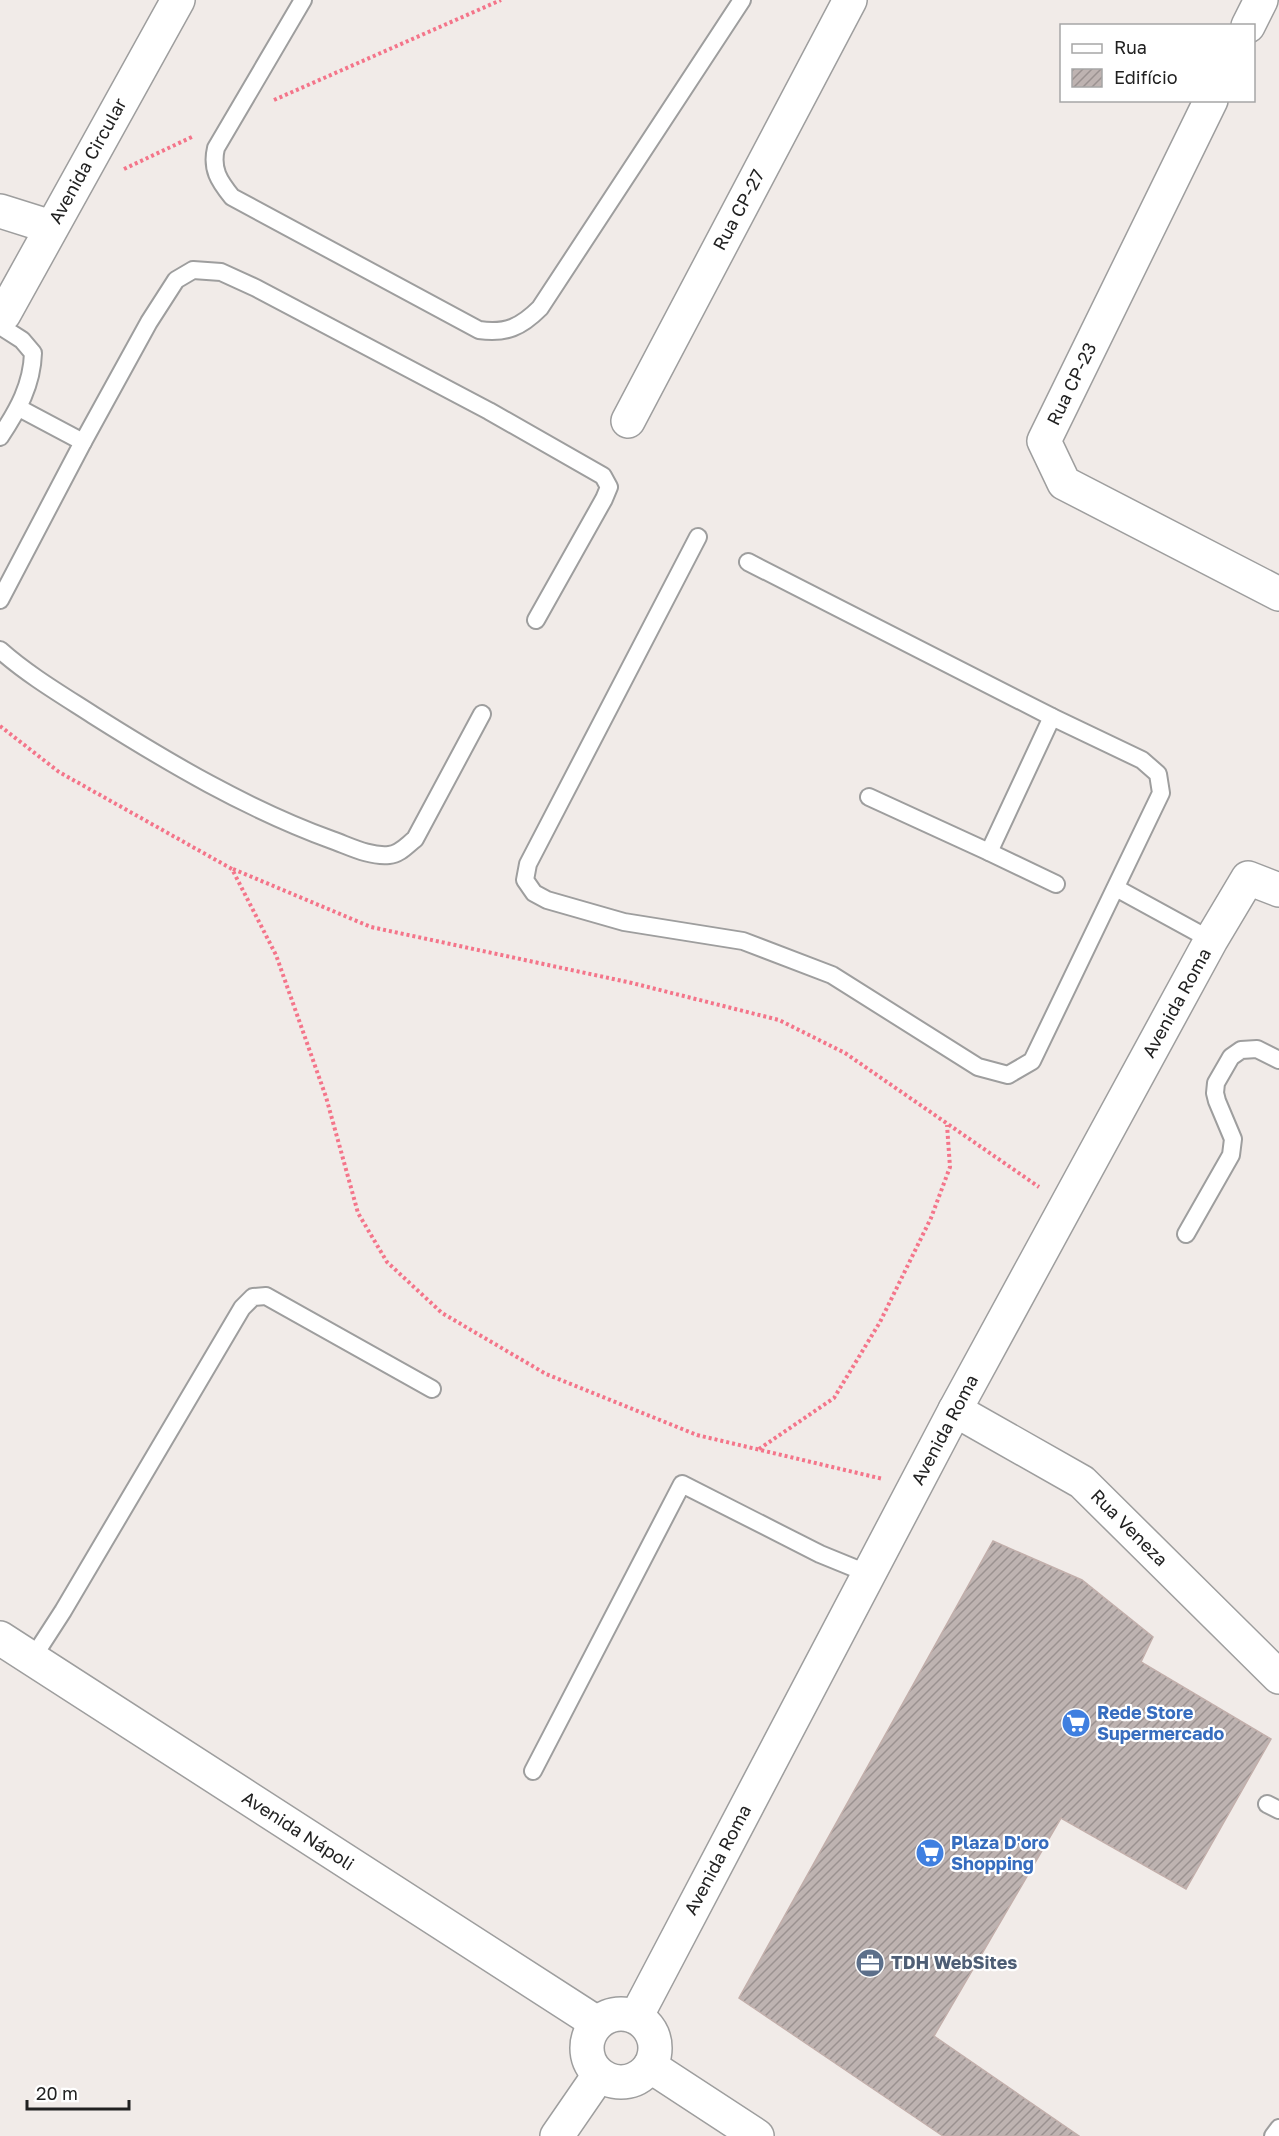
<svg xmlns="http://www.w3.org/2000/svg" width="1279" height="2136" font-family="'Golos Text',sans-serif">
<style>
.building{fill:url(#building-hatch);stroke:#c2afab;stroke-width:1.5}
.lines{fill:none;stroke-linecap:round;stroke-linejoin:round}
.service-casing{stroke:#9e9e9e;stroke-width:20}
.minor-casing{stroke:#9e9e9e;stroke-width:36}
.tertiary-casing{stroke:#9e9e9e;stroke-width:36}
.path{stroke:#f4758a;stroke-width:4;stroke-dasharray:3 3;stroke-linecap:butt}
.service{stroke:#fff;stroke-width:16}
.minor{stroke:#fff;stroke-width:33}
.tertiary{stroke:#fff;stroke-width:33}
.labels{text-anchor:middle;stroke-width:4.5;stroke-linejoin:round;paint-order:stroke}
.street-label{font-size:18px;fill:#212121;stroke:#fff}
.shop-label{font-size:18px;font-weight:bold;fill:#366cbe;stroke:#fff;text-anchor:start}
.service-label{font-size:18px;font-weight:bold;fill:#4e5e75;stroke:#fff;text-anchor:start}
</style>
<defs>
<pattern id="building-hatch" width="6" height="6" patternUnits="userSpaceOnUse" patternTransform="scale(1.5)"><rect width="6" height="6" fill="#beb3b1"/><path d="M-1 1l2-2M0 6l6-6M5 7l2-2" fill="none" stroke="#9a9190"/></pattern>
</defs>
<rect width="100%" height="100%" fill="#f1ebe8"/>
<!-- building -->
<polygon class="building" points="993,1541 1082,1580 1153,1637 1141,1662 1271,1739 1186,1889 1061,1818 934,2036 1079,2136 943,2136 739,1998"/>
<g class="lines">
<!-- service casing -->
<g class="service-casing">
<g id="service">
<path d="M 303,0 L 216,148 C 211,169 219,181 232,197 L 479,330 C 506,334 521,327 540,308 L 742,0"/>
<path d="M 0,326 L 22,340 L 33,353 C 32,385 18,410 0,437"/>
<polyline points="19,408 83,442"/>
<polyline points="698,537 528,864 525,880 534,893 547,900 624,922 743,941 832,975 978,1067 1008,1075 1032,1061 1161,793 1158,774 1142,760 1052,717 748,562"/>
<polyline points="0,600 83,442 149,322 176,280 193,270 221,272 256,288 489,411 603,476 609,487 604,499 536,620"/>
<path d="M 0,650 C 28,675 62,695 93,715 C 169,763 247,809 332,840 C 349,846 370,857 389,855 C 400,854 407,845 415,839 L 482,714"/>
<polyline points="869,797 989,852 1052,717"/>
<polyline points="989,852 1056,884"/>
<polyline points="1116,888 1211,940"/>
<polyline points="1186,1234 1231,1155 1233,1139 1217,1101 1215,1093 1216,1083 1231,1057 1241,1050 1257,1049 1279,1060"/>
<polyline points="32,1659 63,1611 242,1308 253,1297 266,1296 432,1389"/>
<polyline points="533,1771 682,1484 820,1554 869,1574"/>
<polyline points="1267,1804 1279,1810"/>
<polyline points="1273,2136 1279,2128"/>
</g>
</g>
<!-- minor casing -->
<g class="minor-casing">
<g id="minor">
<polyline points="1248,26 1261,0"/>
<polyline points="1211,100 1044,441 1064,483 1279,594"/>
<polyline points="628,421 850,0"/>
<polyline points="955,1410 1082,1482 1279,1677"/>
<polyline points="0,1638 597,2023"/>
<circle cx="621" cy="2048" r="34"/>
<polyline points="636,2017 955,1410 1211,940 1248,878 1279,890"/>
<polyline points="650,2066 757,2136"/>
<polyline points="557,2136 599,2075"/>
</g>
</g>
<!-- tertiary casing -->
<g class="tertiary-casing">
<g id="tertiary">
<polyline points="0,211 51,227"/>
<polyline points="0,313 4,314 178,0"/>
</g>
</g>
<!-- path -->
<g class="path">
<polyline points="274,100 501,0"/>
<polyline points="124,169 194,136"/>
<polyline points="0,726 59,772 232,869 276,955 326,1097 358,1213 387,1262 442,1313 546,1374 697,1435 883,1479"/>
<polyline points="233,869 371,927 632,983 779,1020 845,1053 1039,1187"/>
<polyline points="759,1449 834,1398 880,1322 931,1218 950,1167 947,1125"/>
</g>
<!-- service -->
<use href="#service" class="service"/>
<!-- minor -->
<use href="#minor" class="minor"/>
<!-- tertiary -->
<use href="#tertiary" class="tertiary"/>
</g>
<!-- icons -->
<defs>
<g id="supermarket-disc" transform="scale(1.5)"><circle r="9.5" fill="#3f7fe0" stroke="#fff"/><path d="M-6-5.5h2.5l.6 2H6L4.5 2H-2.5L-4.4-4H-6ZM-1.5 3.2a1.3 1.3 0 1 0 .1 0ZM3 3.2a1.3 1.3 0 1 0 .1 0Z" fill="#fff"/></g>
<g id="office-disc" transform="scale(1.5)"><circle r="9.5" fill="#5c6f8a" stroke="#fff"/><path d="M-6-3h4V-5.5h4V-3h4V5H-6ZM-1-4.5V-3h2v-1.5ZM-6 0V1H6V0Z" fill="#fff"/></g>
</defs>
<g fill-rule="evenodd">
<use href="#supermarket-disc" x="1076" y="1723"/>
<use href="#supermarket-disc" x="930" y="1853"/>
<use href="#office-disc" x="870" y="1963"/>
</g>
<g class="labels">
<!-- street labels -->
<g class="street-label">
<text transform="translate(88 161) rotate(-61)" y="6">Avenida Circular</text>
<text transform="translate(739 210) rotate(-62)" y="6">Rua CP-27</text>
<text transform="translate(1072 384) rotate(-64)" y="6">Rua CP-23</text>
<text transform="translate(1177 1003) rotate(-61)" y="6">Avenida Roma</text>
<text transform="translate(945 1430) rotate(-62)" y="6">Avenida Roma</text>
<text transform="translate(1129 1528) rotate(45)" y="6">Rua Veneza</text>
<text transform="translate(298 1831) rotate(33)" y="6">Avenida Nápoli</text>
<text transform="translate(718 1860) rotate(-62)" y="6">Avenida Roma</text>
</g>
<!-- shop labels -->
<g class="shop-label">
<text x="1097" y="1719">Rede Store<tspan x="1097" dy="21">Supermercado</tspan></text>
<text x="951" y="1849">Plaza D'oro<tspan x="951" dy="21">Shopping</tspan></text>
</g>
<!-- service labels -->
<g class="service-label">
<text x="891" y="1969">TDH WebSites</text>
</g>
</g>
<!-- legend -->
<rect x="1060" y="24" width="195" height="78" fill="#ffffff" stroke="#a6a6a6" stroke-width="1.5"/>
<rect x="1072" y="44" width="30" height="9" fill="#ffffff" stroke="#a6a6a6" stroke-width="1.5"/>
<text x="1114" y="54" font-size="18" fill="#212121">Rua</text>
<rect x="1072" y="69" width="30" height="18" fill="url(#building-hatch)" stroke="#a6a6a6" stroke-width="1.5"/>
<text x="1114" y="84" font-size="18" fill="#212121">Edifício</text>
<!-- scale -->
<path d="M27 2100v9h102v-9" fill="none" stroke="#212121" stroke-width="3"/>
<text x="36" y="2100" font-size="18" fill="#212121" stroke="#ffffff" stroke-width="4.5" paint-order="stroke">20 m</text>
</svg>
